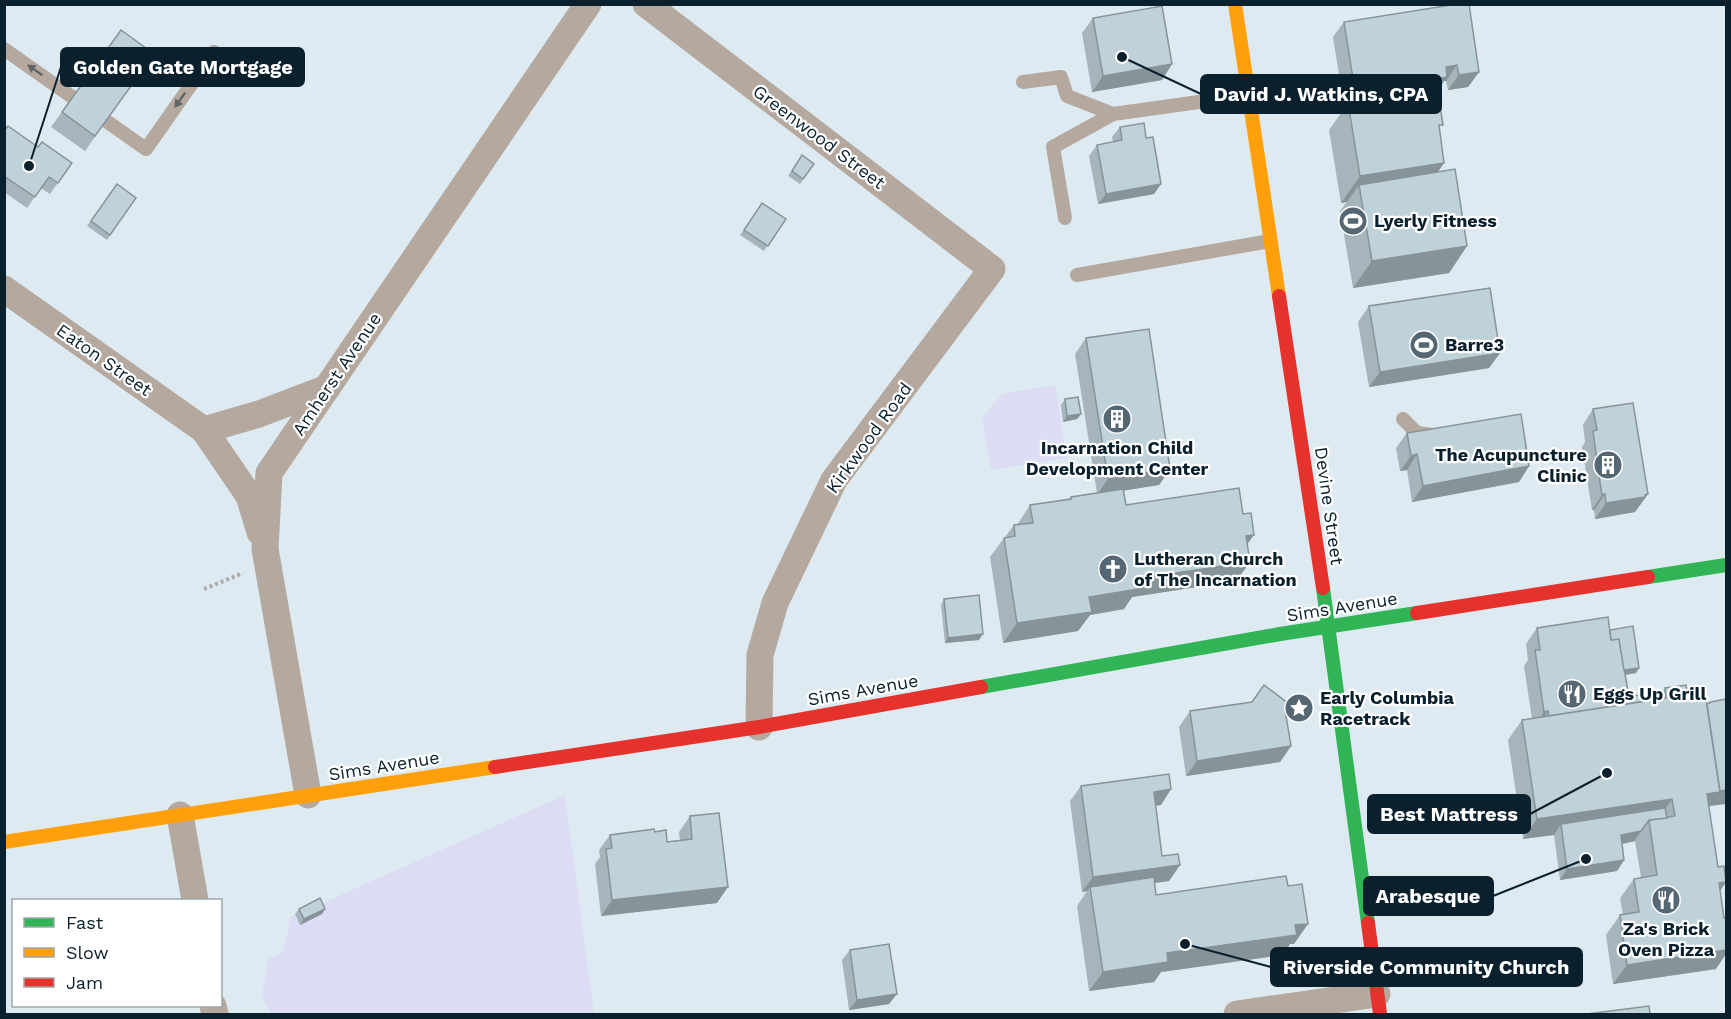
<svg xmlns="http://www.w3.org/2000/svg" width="1731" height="1019" font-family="'Work Sans',sans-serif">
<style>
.green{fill:#dcdcf4}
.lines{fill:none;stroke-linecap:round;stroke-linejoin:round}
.path{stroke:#aea9a6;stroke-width:4;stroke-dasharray:3 3;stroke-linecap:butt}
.lane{stroke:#b5a99f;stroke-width:14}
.street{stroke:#b5a99f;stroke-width:27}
.fast{stroke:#30b455;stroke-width:14}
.slow{stroke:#ff9f0a;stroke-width:14}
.jam{stroke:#e5322d;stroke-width:14}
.wall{fill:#a5b5bb}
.shaded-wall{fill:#869398}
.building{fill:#c0d2d9;stroke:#869398;stroke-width:1.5}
.oneway{fill:#606466}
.labels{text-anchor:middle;stroke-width:4.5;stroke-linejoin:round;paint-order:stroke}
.street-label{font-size:18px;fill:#0a202d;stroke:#fff}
.poi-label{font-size:18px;font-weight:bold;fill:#0a202d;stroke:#fff;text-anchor:start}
.leader{fill:none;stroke:#0a202d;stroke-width:2}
.callout-dot{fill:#0a202d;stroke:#fff;stroke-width:2}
.callout{fill:#0a202d;stroke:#0a202d;stroke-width:2}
.callout-label{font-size:20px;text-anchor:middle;font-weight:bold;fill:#fff}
</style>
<rect width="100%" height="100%" fill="#deeaf1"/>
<!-- green -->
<g class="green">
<polygon points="1055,385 1067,458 991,470 982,418 1002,394"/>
<polygon points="565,795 594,1014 271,1014 262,996 268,959 283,952 291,917"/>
</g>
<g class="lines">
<!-- path -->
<polyline class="path" points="204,589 243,573"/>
<!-- lane -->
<g class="lane">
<polyline points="4,49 146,149 214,52"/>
<polyline points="1023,82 1061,77 1067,96 1113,114"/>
<polyline points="1065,218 1053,147 1113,114 1249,95"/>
<polyline points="1077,275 1270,241"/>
<polyline points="1403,419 1417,433 1432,435"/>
</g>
<!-- street -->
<g class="street">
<polyline points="646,4 992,269 834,480 775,603 760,655 759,727"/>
<polyline points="4,289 204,430 249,496 260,532"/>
<polyline points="204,430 259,414 327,388"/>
<polyline points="308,795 265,549 269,473 588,4"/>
<polyline points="180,815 195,900"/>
<polyline points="213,1006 215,1014"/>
<polyline points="1237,1014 1377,994"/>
</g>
<!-- fast -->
<g class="fast">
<polyline points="1648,577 1726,565"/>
<polyline points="1323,588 1368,923"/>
<polyline points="981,687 1280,634 1417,613"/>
</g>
<!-- slow -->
<g class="slow">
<polyline points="1235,4 1279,296"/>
<polyline points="4,842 495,767"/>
</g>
<!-- jam -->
<g class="jam">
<polyline points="1279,296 1323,588"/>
<polyline points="1417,613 1648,577"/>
<polyline points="495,767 759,727 981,687"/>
<polyline points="1368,923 1380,1014"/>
</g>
</g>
<!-- wall -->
<g class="wall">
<polygon points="1093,18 1172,64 1162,80 1092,92 1082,33"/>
<polygon points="1344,22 1479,72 1468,87 1448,90 1446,81 1444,81 1437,92 1434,93 1439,130 1438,172 1467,246 1449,273 1353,288 1340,211 1347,202 1341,203 1329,130 1346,106 1344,106 1333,37"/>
<polygon points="121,30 154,54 85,151 51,127"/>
<polygon points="1120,127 1146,138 1161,184 1154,194 1098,204 1089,156 1097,145 1113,142 1112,137"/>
<polygon points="4,131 72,163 50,194 41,188 27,208 4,192"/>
<polygon points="802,155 814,164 800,184 788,176"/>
<polygon points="117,184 136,198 107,240 87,226"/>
<polygon points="762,203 786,219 764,251 740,235"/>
<polygon points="1369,306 1500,353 1489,368 1369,387 1358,322"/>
<polygon points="1086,338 1170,469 1159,485 1124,490 1126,505 1247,544 1250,562 1236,581 1132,597 1124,609 1090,615 1078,631 1003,643 990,557 1004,538 1005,537 1014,525 1017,525 1030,505 1069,499 1071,497 1097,493 1075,354"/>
<polygon points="1065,399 1081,414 1077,419 1063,422 1061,405"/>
<polygon points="1593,409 1648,494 1635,512 1595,519 1594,510 1592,510 1582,447 1585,442 1583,425"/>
<polygon points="1407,433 1529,466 1519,482 1412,502 1407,470 1400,471 1396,448"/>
<polygon points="944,599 979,640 945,643 941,605"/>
<polygon points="1537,628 1610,630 1639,668 1636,673 1625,675 1629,697 1641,702 1657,700 1665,688 1687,696 1707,704 1710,702 1710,806 1709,807 1718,867 1726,882 1720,891 1716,969 1613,984 1606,935 1620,915 1623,915 1620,898 1634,879 1641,877 1635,841 1622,844 1624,860 1617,871 1560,880 1554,835 1523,839 1508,740 1522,720 1532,719 1524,666 1528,660 1526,644"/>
<polygon points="1285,710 1291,746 1280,762 1186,776 1179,727 1190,711"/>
<polygon points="1081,786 1171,789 1161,805 1155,806 1162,856 1180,865 1169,881 1155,883 1156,895 1294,944 1290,944 1283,955 1161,972 1154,982 1089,991 1077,906 1087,891 1082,892 1070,801"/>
<polygon points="690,816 717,903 601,916 595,864 600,857 599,850 610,835 655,832 667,842 680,840 679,832"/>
<polygon points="299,909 325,909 322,914 300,925 295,914"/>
<polygon points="850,950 889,1004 849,1010 842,960"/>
</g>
<!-- shaded-wall -->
<g class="shaded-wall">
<polygon points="1172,64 1162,80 1092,92 1103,76"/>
<polygon points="1457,65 1446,81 1444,81 1437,92 1349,106 1348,103 1346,106 1344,106 1355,91 1446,67"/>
<polygon points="1479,72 1468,87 1448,90 1459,75"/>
<polygon points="1444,163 1426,190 1359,185 1347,202 1341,203 1360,176"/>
<polygon points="1161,184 1154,194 1098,204 1106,194"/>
<polygon points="1467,246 1449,273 1353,288 1372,261"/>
<polygon points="1500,353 1489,368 1369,387 1380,372"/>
<polygon points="1081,414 1077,419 1063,422 1067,416"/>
<polygon points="1417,454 1407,470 1400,471 1411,456"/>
<polygon points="1529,466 1519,482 1412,502 1423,486"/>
<polygon points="1170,469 1159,485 1097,495 1108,479"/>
<polygon points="1605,494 1594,510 1592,510 1602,495"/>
<polygon points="1648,494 1635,512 1595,519 1606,503"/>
<polygon points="1254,535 1240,554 1246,536"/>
<polygon points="1250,562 1236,581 1132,597 1124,609 1090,615 1078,631 1003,643 1017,623 1136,579"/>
<polygon points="983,634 979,640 945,643 948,638"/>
<polygon points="1639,668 1636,673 1612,677 1616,672"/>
<polygon points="1548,711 1538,727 1534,727 1544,712"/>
<polygon points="1291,746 1280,762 1186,776 1197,761"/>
<polygon points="1171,789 1161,805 1143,807 1154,792"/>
<polygon points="1726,790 1726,804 1710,806 1706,812 1707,794"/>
<polygon points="1672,799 1658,819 1561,824 1554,835 1523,839 1537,819"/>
<polygon points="1641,831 1635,840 1635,841 1613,846 1621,835"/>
<polygon points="1624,860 1617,871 1560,880 1567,869"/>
<polygon points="1180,865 1169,881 1091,891 1090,887 1087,891 1082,892 1093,877"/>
<polygon points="1726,882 1712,902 1719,883"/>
<polygon points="728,887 717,903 601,916 612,900"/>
<polygon points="325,909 322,914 300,925 304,919"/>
<polygon points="1308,924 1294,944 1290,944 1283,955 1161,972 1154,982 1089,991 1103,972 1167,953 1295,925"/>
<polygon points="1726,950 1726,954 1716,969 1613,984 1627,965"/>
<polygon points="897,994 889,1004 849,1010 857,1000"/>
</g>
<!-- building -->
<g class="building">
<polygon points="1457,4 1469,4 1479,72 1459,75 1457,65 1446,67 1447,77 1355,91 1344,22"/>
<polygon points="1162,6 1172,64 1103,76 1093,18"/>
<polygon points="121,30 154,54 95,136 62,112"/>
<polygon points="1433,90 1436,107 1440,106 1443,125 1439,125 1444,163 1360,176 1348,103"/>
<polygon points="1144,123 1146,138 1153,137 1161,184 1106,194 1097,145 1122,140 1120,127"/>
<polygon points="8,126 38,147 42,142 72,163 58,183 49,177 35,197 4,176 4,131"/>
<polygon points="802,155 814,164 803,179 792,171"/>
<polygon points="1455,169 1467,246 1372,261 1359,185"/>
<polygon points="117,184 136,198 110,235 91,221"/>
<polygon points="762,203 786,219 768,246 744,230"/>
<polygon points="1490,288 1500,353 1380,372 1369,306"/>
<polygon points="1149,329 1170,469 1108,479 1086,338"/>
<polygon points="1078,397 1081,414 1067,416 1065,399"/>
<polygon points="1633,403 1648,494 1645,495 1645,497 1606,503 1605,494 1602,495 1598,469 1593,431 1597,430 1593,409"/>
<polygon points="1521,414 1529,466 1423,486 1417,454 1411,456 1407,433"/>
<polygon points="1239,488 1243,514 1251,513 1254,535 1246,536 1250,562 1136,579 1138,589 1089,597 1092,612 1017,623 1004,538 1015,536 1014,525 1033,523 1030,505 1071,499 1071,497 1123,489 1126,505"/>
<polygon points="979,595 983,634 948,638 944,599"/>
<polygon points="1608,617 1611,640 1619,639 1629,697 1640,695 1641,702 1549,716 1548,711 1544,712 1535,650 1540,650 1537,628"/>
<polygon points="1633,626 1639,668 1624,670 1619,639 1611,640 1610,630"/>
<polygon points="1264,685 1289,704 1285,710 1291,746 1197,761 1190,711 1252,702"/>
<polygon points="1686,685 1687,696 1705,693 1720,792 1707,794 1718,867 1724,866 1726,882 1719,883 1724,918 1726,918 1726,950 1627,965 1620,915 1639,912 1634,879 1657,875 1649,820 1675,816 1672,799 1537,819 1522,720 1666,698 1665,688"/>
<polygon points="1726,699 1726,790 1720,791 1707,704 1710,703 1710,702"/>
<polygon points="1169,774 1171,789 1154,792 1162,856 1178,854 1180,865 1093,877 1081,786"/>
<polygon points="1665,808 1667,818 1649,820 1641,831 1621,835 1624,860 1567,869 1561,824"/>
<polygon points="719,813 728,887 612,900 606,849 612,848 610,835 654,829 655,832 666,830 667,842 692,839 690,816"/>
<polygon points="1286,876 1288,886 1302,884 1308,924 1295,925 1297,935 1167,953 1168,962 1103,972 1090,887 1154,877 1156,895"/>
<polygon points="320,898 325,909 304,919 299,909"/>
<polygon points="889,944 897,994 857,1000 850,950"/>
<polygon points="1649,1006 1650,1014 1587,1014"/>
</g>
<!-- one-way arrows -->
<defs><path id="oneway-solid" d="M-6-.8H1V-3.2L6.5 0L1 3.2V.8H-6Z" transform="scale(1.5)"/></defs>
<g class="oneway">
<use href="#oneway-solid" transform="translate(35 70) rotate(-145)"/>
<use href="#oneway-solid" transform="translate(180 100) rotate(125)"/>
</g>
<!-- icons -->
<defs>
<g id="stadium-disc" transform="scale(1.5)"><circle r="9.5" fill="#546772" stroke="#fff"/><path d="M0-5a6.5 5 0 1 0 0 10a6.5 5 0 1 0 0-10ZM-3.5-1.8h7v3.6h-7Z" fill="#fff"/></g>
<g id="building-disc" transform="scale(1.5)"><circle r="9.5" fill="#546772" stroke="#fff"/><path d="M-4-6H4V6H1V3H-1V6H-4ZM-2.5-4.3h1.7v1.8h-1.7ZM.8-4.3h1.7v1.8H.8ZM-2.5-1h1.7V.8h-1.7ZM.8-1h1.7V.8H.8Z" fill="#fff"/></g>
<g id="church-disc" transform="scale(1.5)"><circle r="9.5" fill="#546772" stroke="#fff"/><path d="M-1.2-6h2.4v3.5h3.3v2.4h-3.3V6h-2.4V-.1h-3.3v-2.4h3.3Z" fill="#fff"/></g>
<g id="restaurant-disc" transform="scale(1.5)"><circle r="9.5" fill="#546772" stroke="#fff"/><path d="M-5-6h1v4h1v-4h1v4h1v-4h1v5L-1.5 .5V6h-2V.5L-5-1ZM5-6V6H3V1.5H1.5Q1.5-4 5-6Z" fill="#fff"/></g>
<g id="sight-disc" transform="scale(1.5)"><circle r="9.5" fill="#546772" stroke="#fff"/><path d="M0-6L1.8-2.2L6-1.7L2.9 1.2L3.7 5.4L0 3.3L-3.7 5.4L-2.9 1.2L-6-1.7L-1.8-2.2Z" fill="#fff"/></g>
</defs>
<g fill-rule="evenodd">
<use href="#stadium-disc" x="1353" y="221"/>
<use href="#stadium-disc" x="1424" y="345"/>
<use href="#building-disc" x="1117" y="419"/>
<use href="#building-disc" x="1608" y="465"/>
<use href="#church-disc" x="1113" y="569"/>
<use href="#restaurant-disc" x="1572" y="694"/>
<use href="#sight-disc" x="1299" y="708"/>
<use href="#restaurant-disc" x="1666" y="900"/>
</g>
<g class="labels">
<!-- street labels -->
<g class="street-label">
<text transform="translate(819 137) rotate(37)" y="6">Greenwood Street</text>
<text transform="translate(104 360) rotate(35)" y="6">Eaton Street</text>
<text transform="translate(337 374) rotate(-56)" y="6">Amherst Avenue</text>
<text transform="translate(869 438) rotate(-54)" y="6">Kirkwood Road</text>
<text transform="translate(1329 506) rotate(82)" y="6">Devine Street</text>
<text transform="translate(1342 607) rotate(-9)" y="6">Sims Avenue</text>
<text transform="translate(863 690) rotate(-10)" y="6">Sims Avenue</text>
<text transform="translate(384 766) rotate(-9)" y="6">Sims Avenue</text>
</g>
<!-- poi labels -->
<g class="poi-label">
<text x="1374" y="227">Lyerly Fitness</text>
<text x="1445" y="351">Barre3</text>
<text x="1117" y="454" text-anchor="middle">Incarnation Child<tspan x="1117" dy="21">Development Center</tspan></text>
<text x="1587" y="461" text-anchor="end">The Acupuncture<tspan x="1587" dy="21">Clinic</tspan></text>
<text x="1134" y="565">Lutheran Church<tspan x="1134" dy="21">of The Incarnation</tspan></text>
<text x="1593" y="700">Eggs Up Grill</text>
<text x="1320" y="704">Early Columbia<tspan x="1320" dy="21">Racetrack</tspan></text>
<text x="1666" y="935" text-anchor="middle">Za's Brick<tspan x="1666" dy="21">Oven Pizza</tspan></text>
</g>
</g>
<!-- callouts -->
<path class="leader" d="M29 166L61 67M1122 57L1201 94M1607 773L1530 814M1586 859L1493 896M1185 944L1271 967"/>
<g class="callout-dot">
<circle cx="29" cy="166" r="6"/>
<circle cx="1122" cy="57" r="6"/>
<circle cx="1607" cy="773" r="6"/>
<circle cx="1586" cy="859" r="6"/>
<circle cx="1185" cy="944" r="6"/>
</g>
<g class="callout">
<rect x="61" y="48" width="243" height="38" rx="6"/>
<rect x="1201" y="75" width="240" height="38" rx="6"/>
<rect x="1368" y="795" width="162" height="38" rx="6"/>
<rect x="1364" y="877" width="129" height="38" rx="6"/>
<rect x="1271" y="948" width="311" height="38" rx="6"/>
</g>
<g class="callout-label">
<text x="183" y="74">Golden Gate Mortgage</text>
<text x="1321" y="101">David J. Watkins, CPA</text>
<text x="1449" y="821">Best Mattress</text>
<text x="1428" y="903">Arabesque</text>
<text x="1426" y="974">Riverside Community Church</text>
</g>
<!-- border -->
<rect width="1731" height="1019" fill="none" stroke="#0a202d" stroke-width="12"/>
<!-- legend -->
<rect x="12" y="899" width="210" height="108" fill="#ffffff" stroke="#9da6ab" stroke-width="1.5"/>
<rect x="24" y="918" width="30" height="9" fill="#30b455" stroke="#9da6ab" stroke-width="1.5"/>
<text x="66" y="929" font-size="18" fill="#0a202d">Fast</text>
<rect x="24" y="948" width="30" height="9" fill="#ff9f0a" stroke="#9da6ab" stroke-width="1.5"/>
<text x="66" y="959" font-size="18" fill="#0a202d">Slow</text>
<rect x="24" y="978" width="30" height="9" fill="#e5322d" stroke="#9da6ab" stroke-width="1.5"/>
<text x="66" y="989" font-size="18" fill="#0a202d">Jam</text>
</svg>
